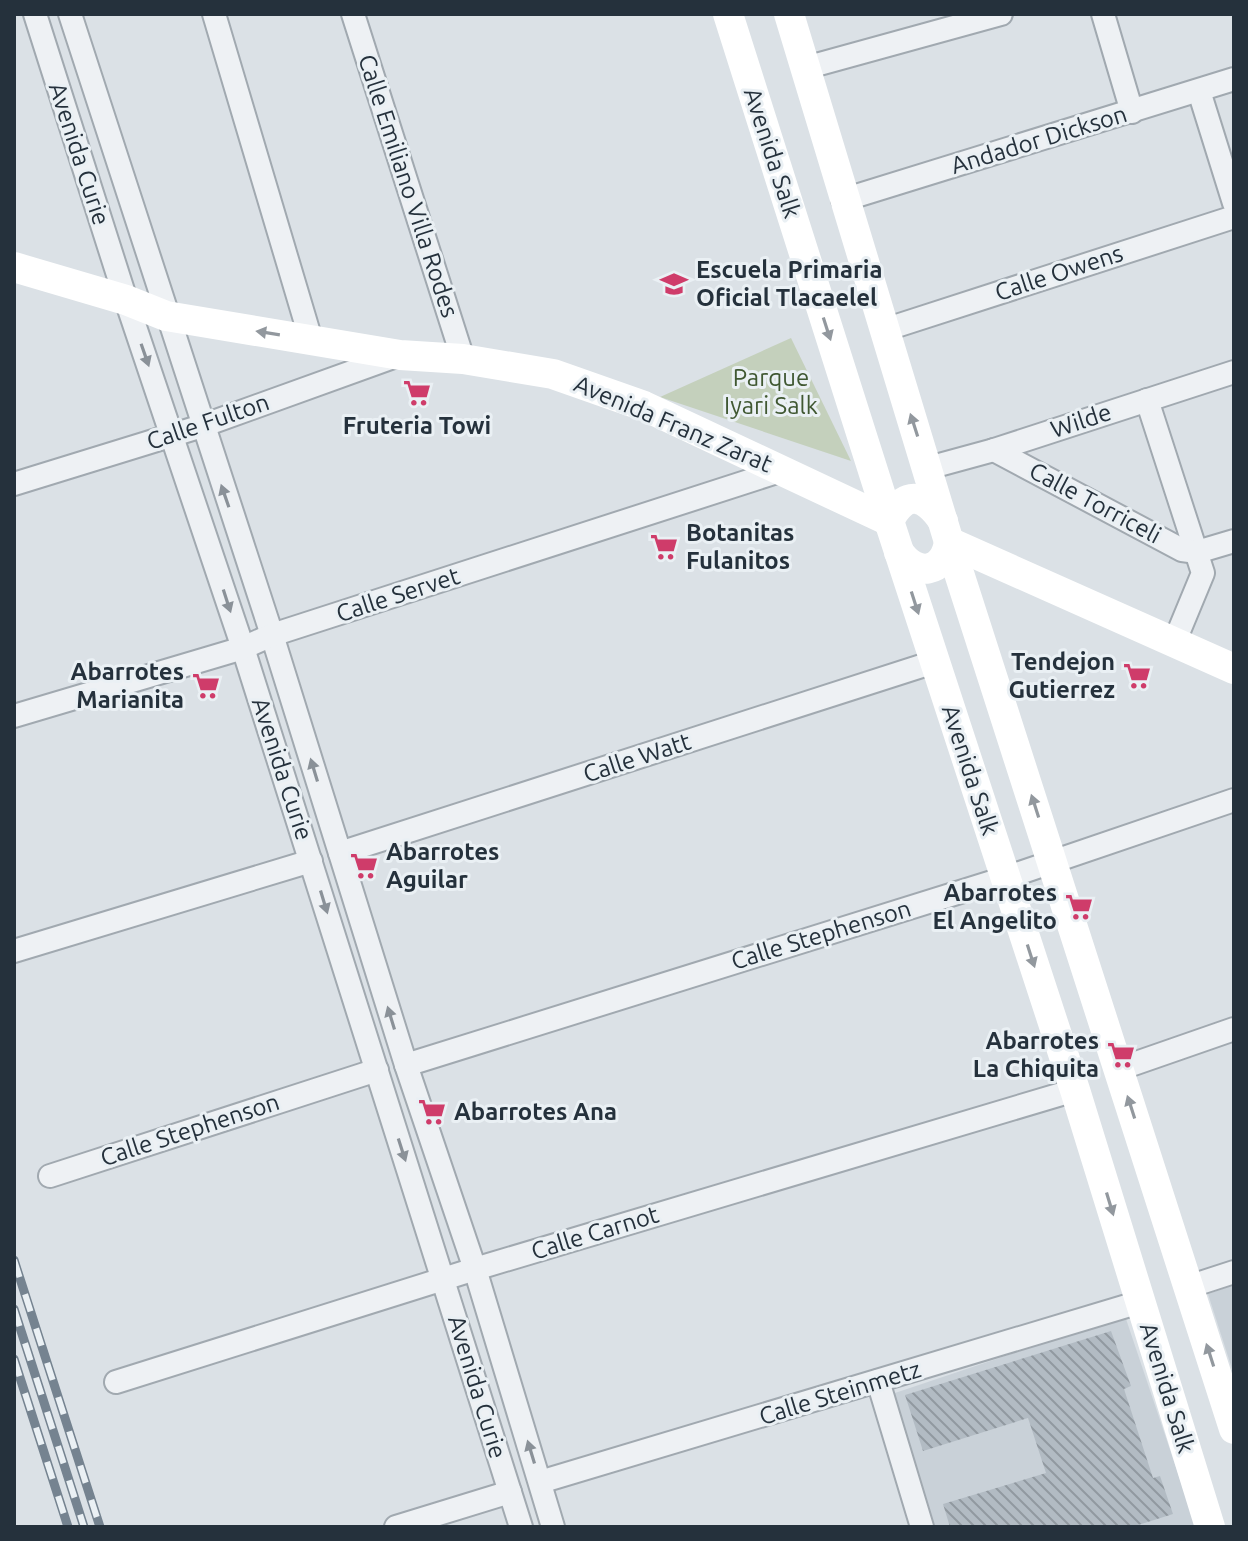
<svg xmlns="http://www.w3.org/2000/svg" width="1248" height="1541" font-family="Ubuntu,sans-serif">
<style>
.built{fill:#c9d1d8}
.green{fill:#c4d0bc}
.building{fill:url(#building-back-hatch)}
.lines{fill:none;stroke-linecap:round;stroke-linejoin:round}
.minor-casing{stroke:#a1a9b0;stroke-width:26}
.minor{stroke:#eef1f4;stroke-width:22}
.secondary{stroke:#fff;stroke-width:30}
.rail-casing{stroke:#758390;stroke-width:9}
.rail{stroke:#eaf0f4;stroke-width:6;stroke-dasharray:18;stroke-linecap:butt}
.oneway{fill:#92989e}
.oneway2{fill:#8a9198}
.labels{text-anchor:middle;stroke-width:6;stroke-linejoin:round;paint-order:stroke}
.street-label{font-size:24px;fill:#25313c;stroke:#eaf0f4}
.poi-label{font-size:24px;font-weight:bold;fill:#25313c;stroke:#eaf0f4;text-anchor:start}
.park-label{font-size:24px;fill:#405832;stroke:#eaf0f4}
</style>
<defs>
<pattern id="building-back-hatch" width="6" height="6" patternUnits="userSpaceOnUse" patternTransform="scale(2)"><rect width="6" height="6" fill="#b2bbc3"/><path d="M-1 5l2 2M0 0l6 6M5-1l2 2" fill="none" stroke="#9199a0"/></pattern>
</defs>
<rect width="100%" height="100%" fill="#dbe1e6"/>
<!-- built -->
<g class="built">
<polygon points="1234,1285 1234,1375 1208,1294"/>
<polygon points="1125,1316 1196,1527 935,1527 892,1394"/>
</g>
<!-- green -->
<polygon class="green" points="791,338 851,461 660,397"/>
<!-- building -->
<polygon class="building" points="1111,1331 1131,1386 1124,1389 1153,1478 1160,1476 1173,1514 1132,1527 950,1527 943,1504 1046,1473 1028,1418 923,1451 905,1395"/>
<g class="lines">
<!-- minor casing -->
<g class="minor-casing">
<g id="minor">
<polyline points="35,14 126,300 243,648 521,1527"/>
<polyline points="70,14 272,635 406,1065 475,1269 553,1527"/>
<polyline points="214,14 311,340"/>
<polyline points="353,14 463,359"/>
<polyline points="1103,14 1132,112"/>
<polyline points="805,68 1001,14"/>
<polyline points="1199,91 1234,203"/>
<polyline points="843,200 1234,79"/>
<polyline points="884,330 1234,217"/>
<polyline points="1147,400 1203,573 1174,643"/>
<polyline points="994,450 1182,550 1197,552 1234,541"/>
<polyline points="928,468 994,450 1234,372"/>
<polyline points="14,484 202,426 399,355"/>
<polyline points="14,716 243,648 272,635 780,471"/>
<polyline points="340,853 934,662"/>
<polyline points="14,951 311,861"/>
<polyline points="406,1065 1005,878 1234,800"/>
<polyline points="1119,1069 1234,1029"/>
<polyline points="50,1176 377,1070"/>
<polyline points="1188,1287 1234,1272"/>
<polyline points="878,1381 922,1527"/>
<polyline points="116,1382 475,1269 1075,1090"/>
<polyline points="540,1482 1140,1302"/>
<polyline points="396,1527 510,1492"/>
</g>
</g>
<!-- minor -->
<use href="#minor" class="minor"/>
<!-- secondary -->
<g class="secondary">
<polyline points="728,14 889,521 1075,1090 1210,1527"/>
<polyline points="789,14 949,542 1234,1429"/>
<path d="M 14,267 L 126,300 L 166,316 L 400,355 L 463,359 L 553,374 L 644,406 L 889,521 C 905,489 925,494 943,521"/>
<path d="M 899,552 C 916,577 944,574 949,542 L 1234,669"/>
</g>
<!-- rail casing -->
<g class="rail-casing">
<g id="rail">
<polyline points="14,1260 100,1527"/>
<polyline points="14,1309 84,1527"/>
<polyline points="14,1359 68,1527"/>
</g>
</g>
<!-- rail -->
<use href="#rail" class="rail"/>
</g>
<!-- one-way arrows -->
<defs><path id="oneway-solid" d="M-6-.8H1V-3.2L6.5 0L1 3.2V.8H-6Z" transform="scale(2)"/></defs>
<g class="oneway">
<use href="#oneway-solid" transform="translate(827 329) rotate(72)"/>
<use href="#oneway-solid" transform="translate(268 333) rotate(-171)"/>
<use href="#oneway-solid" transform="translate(914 425) rotate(-108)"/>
<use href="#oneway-solid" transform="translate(915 603) rotate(72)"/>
<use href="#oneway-solid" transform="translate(1035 806) rotate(-108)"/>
<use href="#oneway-solid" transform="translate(1031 956) rotate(72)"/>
<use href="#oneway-solid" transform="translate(1131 1107) rotate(-108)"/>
<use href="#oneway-solid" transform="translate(1110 1204) rotate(73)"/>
<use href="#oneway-solid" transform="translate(1210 1355) rotate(-108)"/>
</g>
<g class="oneway2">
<use href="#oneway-solid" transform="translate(145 355) rotate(71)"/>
<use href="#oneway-solid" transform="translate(225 496) rotate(-109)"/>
<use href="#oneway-solid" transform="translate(227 601) rotate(72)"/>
<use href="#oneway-solid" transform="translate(314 770) rotate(-107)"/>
<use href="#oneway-solid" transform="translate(324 902) rotate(73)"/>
<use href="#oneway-solid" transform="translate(391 1018) rotate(-107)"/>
<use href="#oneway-solid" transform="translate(402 1150) rotate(72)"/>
<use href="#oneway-solid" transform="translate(531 1452) rotate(-107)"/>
</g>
<!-- icons -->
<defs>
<g id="school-bare" transform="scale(2.16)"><path d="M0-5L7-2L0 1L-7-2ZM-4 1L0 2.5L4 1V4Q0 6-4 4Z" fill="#cf3c6a" stroke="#eaf0f4" stroke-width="2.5" paint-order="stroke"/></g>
<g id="supermarket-bare" transform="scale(2.16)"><path d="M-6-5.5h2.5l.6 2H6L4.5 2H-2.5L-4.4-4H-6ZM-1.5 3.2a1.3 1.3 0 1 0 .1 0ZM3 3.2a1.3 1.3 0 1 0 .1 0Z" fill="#cf3c6a" stroke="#eaf0f4" stroke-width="2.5" paint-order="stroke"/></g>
</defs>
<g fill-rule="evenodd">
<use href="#school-bare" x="674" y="284"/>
<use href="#supermarket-bare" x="417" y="393"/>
<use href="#supermarket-bare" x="664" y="547"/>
<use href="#supermarket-bare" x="1137" y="676"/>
<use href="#supermarket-bare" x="206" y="686"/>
<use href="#supermarket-bare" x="364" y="866"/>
<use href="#supermarket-bare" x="1079" y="907"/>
<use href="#supermarket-bare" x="1121" y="1055"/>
<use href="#supermarket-bare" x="432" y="1112"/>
</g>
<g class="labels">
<!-- street labels -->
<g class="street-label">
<text transform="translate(1039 140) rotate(-17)" y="8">Andador Dickson</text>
<text transform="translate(772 153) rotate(72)" y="8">Avenida Salk</text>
<text transform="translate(79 154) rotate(72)" y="8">Avenida Curie</text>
<text transform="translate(408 186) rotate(72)" y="8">Calle Emiliano Villa Rodes</text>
<text transform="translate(1059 273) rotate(-18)" y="8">Calle Owens</text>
<text transform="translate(1081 421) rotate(-18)" y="8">Wilde</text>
<text transform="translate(208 422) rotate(-19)" y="8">Calle Fulton</text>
<text transform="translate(673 424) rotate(23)" y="8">Avenida Franz Zarat</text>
<text transform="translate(1095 503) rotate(28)" y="8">Calle Torriceli</text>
<text transform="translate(398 595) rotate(-18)" y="8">Calle Servet</text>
<text transform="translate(637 758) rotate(-18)" y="8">Calle Watt</text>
<text transform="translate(282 769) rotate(72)" y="8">Avenida Curie</text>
<text transform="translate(970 770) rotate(72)" y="8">Avenida Salk</text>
<text transform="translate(821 935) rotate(-17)" y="8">Calle Stephenson</text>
<text transform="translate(190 1130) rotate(-18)" y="8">Calle Stephenson</text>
<text transform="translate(595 1233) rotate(-17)" y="8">Calle Carnot</text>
<text transform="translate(477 1387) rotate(73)" y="8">Avenida Curie</text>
<text transform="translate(1167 1388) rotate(73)" y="8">Avenida Salk</text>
<text transform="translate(840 1393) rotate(-17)" y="8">Calle Steinmetz</text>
</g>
<!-- poi labels -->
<g class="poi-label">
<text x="696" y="278">Escuela Primaria<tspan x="696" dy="28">Oficial Tlacaelel</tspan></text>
<text x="417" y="434" text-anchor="middle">Fruteria Towi</text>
<text x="686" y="541">Botanitas<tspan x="686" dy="28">Fulanitos</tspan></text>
<text x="1115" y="670" text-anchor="end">Tendejon<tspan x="1115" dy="28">Gutierrez</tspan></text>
<text x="184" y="680" text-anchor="end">Abarrotes<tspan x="184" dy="28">Marianita</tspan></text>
<text x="386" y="860">Abarrotes<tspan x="386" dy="28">Aguilar</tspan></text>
<text x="1057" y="901" text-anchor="end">Abarrotes<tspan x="1057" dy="28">El Angelito</tspan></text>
<text x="1099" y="1049" text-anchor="end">Abarrotes<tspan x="1099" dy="28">La Chiquita</tspan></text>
<text x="454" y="1120">Abarrotes Ana</text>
</g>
<!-- park labels -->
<g class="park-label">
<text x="771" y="386">Parque<tspan x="771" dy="28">Iyari Salk</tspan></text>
</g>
</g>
<!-- border -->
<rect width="1248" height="1541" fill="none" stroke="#25313c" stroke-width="32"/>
</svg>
